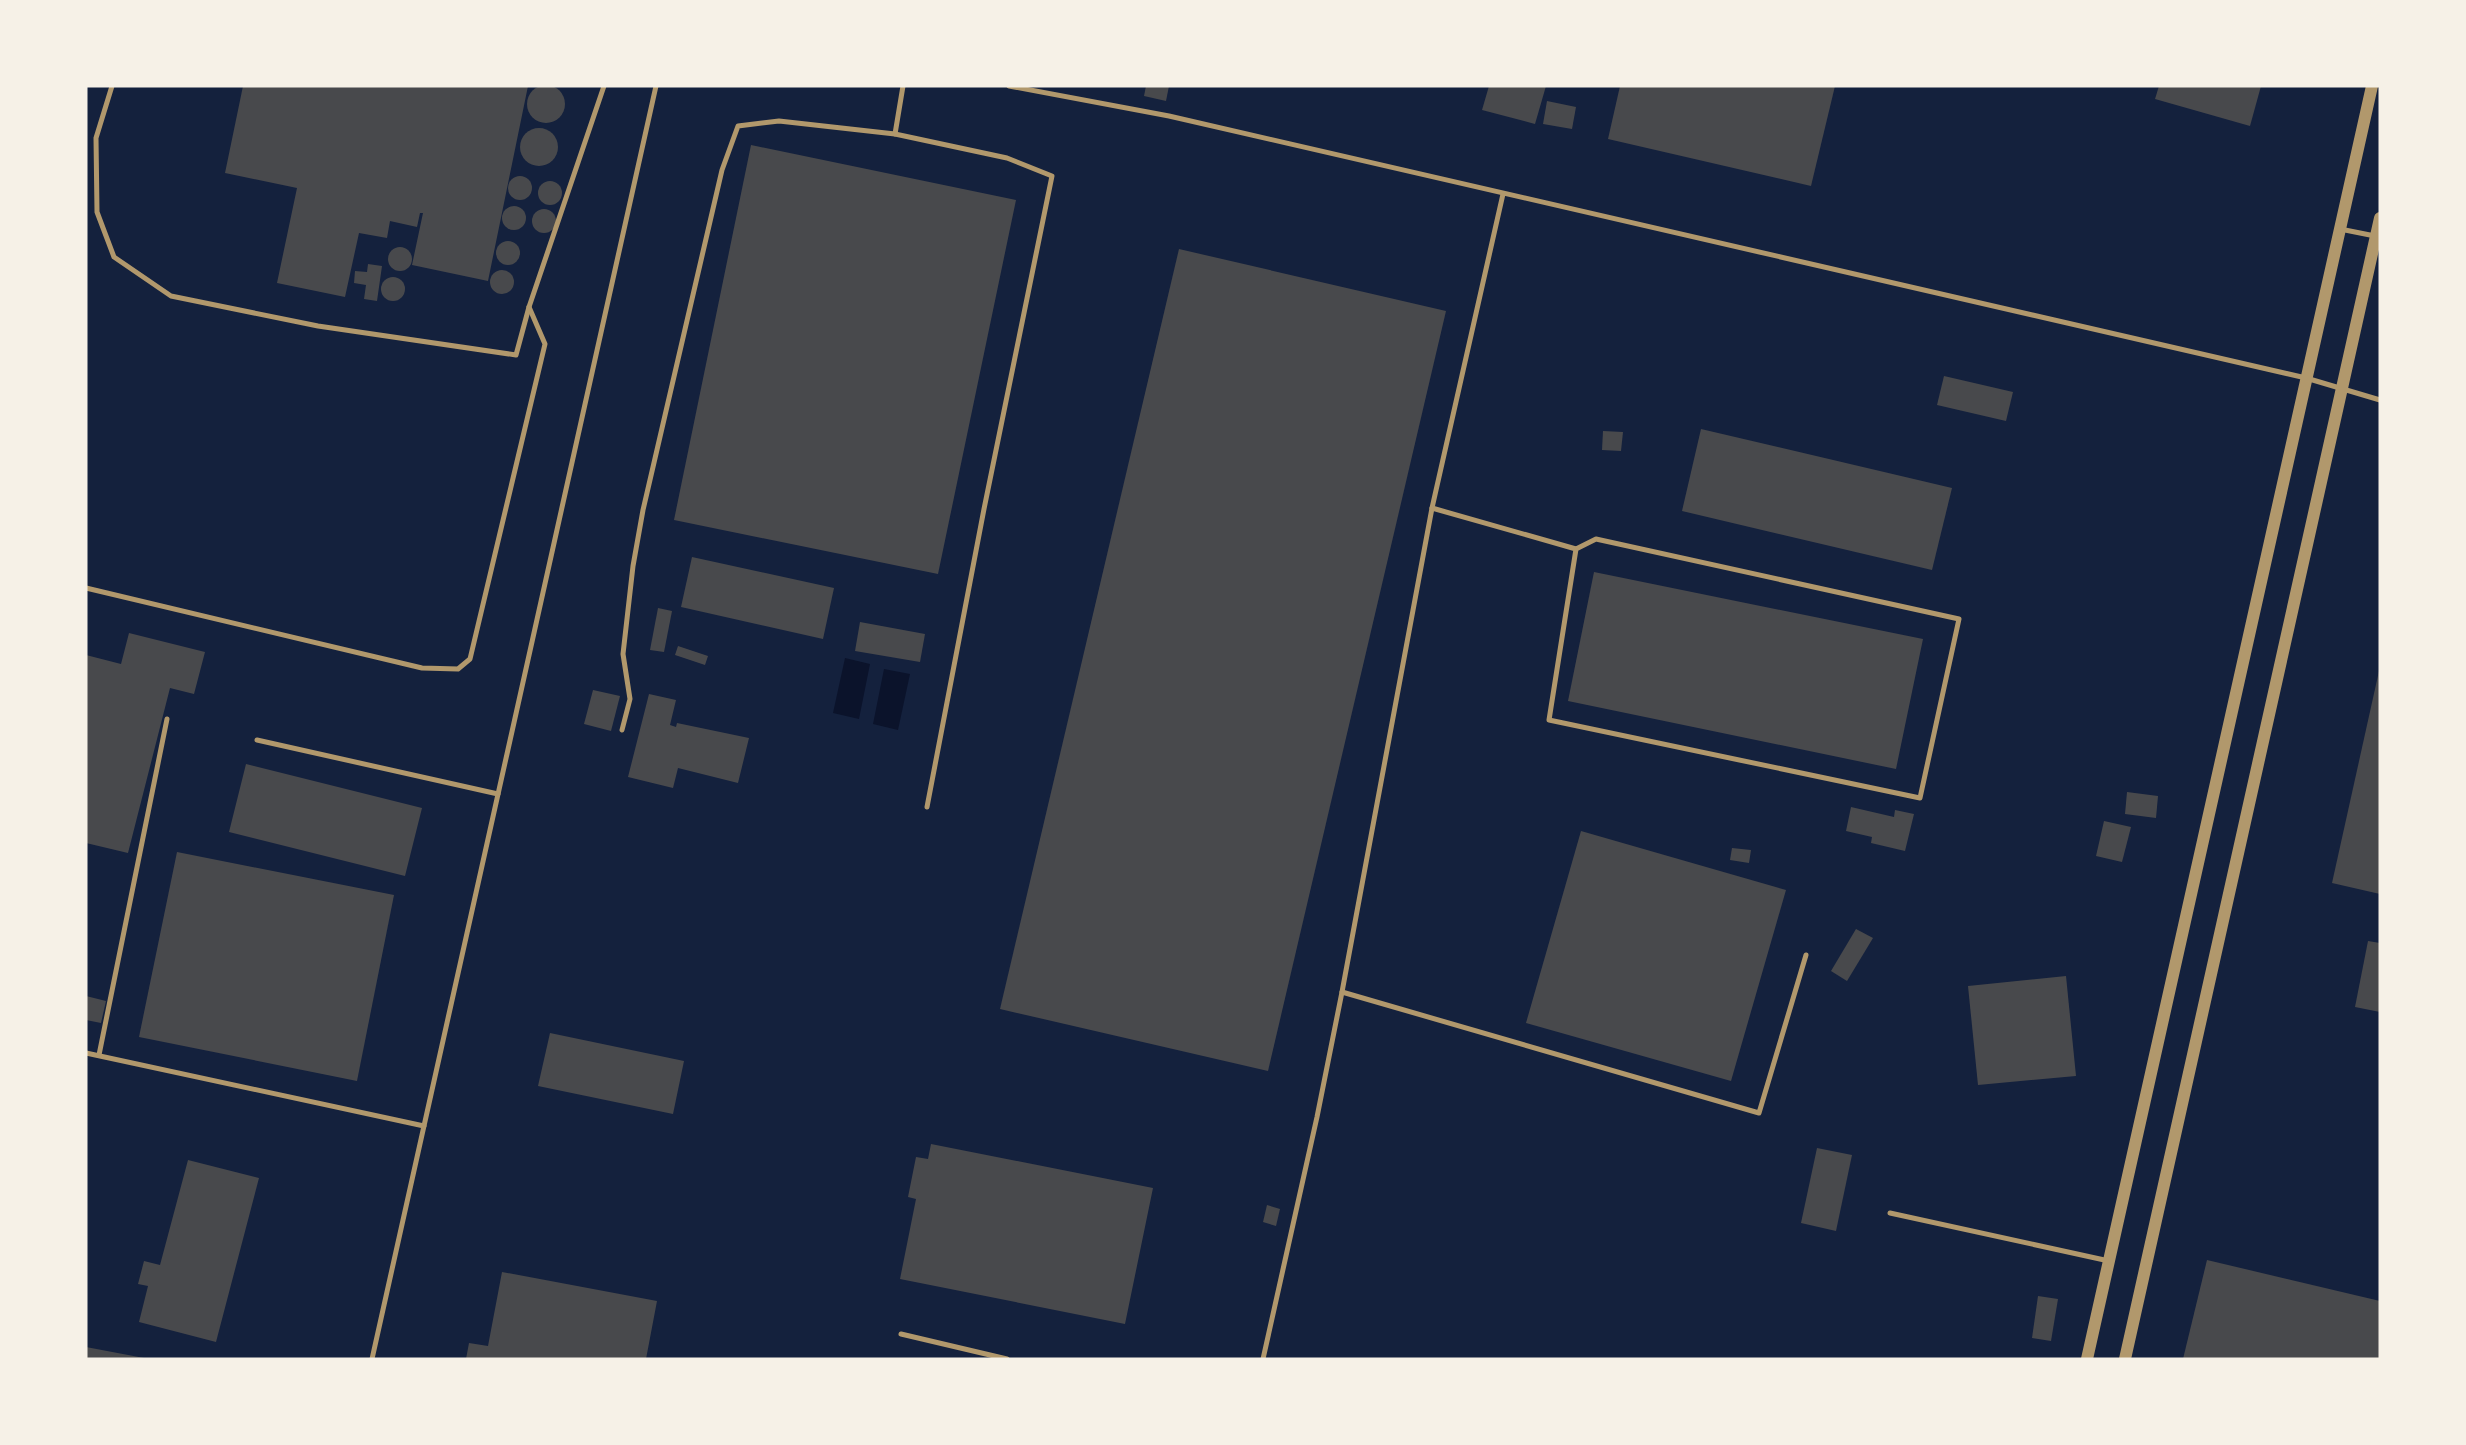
<svg xmlns="http://www.w3.org/2000/svg" width="2466" height="1445" font-family="'Fira Sans Condensed',sans-serif">
<style>
.water{fill:#0b132b}
.building{fill:#48494c}
.lines{fill:none;stroke-linecap:round;stroke-linejoin:round}
.service{stroke:#b1986c;stroke-width:5}
.tertiary{stroke:#b1986c;stroke-width:12}
</style>
<rect width="100%" height="100%" fill="#14213d"/>
<!-- water -->
<g class="water">
<polygon points="845,658 870,664 859,719 833,713"/>
<polygon points="884,669 910,674 898,730 873,724"/>
</g>
<!-- building -->
<g class="building">
<circle cx="546" cy="104" r="19"/>
<polygon points="243,86 528,86 488,281 412,265 423,213 420,213 417,227 390,221 387,238 359,233 345,297 277,283 297,188 225,173"/>
<polygon points="1146,86 1169,86 1166,101 1144,96"/>
<polygon points="1489,86 1546,86 1535,124 1482,110"/>
<polygon points="1620,86 1835,86 1811,186 1608,139"/>
<polygon points="2159,86 2261,86 2250,126 2155,99"/>
<polygon points="1547,101 1576,107 1572,129 1543,124"/>
<circle cx="539" cy="147" r="19"/>
<polygon points="751,145 1016,200 938,574 674,520"/>
<circle cx="520" cy="188" r="12"/>
<circle cx="550" cy="193" r="12"/>
<circle cx="514" cy="218" r="12"/>
<circle cx="544" cy="221" r="12"/>
<circle cx="508" cy="253" r="12"/>
<circle cx="400" cy="259" r="12"/>
<polygon points="1179,249 1446,311 1268,1071 1000,1009"/>
<polygon points="368,264 382,266 377,301 364,299 366,285 354,283 355,271 367,272"/>
<circle cx="502" cy="282" r="12"/>
<circle cx="393" cy="289" r="12"/>
<polygon points="1944,376 2013,392 2006,421 1937,405"/>
<polygon points="1701,429 1952,488 1932,570 1682,511"/>
<polygon points="1603,431 1623,432 1621,451 1602,450"/>
<polygon points="692,557 834,588 823,639 681,607"/>
<polygon points="1594,572 1923,639 1896,769 1568,701"/>
<polygon points="658,608 672,611 664,652 650,650"/>
<polygon points="860,622 925,634 920,662 855,651"/>
<polygon points="129,633 205,652 194,694 170,688 128,853 86,843 86,655 121,664"/>
<polygon points="678,646 708,656 705,665 675,655"/>
<polygon points="2379,671 2380,671 2380,894 2332,883"/>
<polygon points="593,690 620,696 611,731 584,724"/>
<polygon points="649,694 676,700 670,725 676,727 677,723 749,738 738,783 678,768 673,788 628,777"/>
<polygon points="246,764 422,808 405,876 229,832"/>
<polygon points="2127,792 2158,796 2156,818 2125,814"/>
<polygon points="1851,807 1894,817 1895,810 1914,814 1905,851 1871,843 1872,837 1846,831"/>
<polygon points="2104,821 2131,827 2122,862 2096,856"/>
<polygon points="1581,831 1786,890 1731,1081 1526,1023"/>
<polygon points="1732,848 1751,850 1749,863 1730,860"/>
<polygon points="177,852 394,895 357,1081 139,1037"/>
<polygon points="1856,929 1873,938 1847,981 1831,971"/>
<polygon points="2368,941 2380,943 2380,1012 2355,1007"/>
<polygon points="2066,976 2076,1076 1978,1085 1968,986"/>
<polygon points="86,996 106,1001 101,1023 86,1020"/>
<polygon points="550,1033 684,1061 673,1114 538,1086"/>
<polygon points="931,1144 1153,1188 1125,1324 900,1279 916,1199 908,1197 916,1157 928,1159"/>
<polygon points="1817,1148 1852,1155 1836,1231 1801,1223"/>
<polygon points="188,1160 259,1178 216,1342 139,1322 148,1286 138,1284 144,1261 160,1265"/>
<polygon points="1267,1205 1280,1209 1276,1226 1263,1222"/>
<polygon points="2207,1260 2380,1301 2380,1359 2183,1359"/>
<polygon points="502,1272 657,1301 646,1359 466,1359 469,1343 488,1346"/>
<polygon points="2038,1296 2058,1299 2051,1341 2032,1338"/>
<polygon points="86,1347 144,1358 144,1359 86,1359"/>
</g>
<g class="lines">
<!-- service -->
<g class="service">
<polyline points="112,86 96,138 97,212 114,257 171,296 318,326 516,355 529,307 604,86"/>
<polyline points="1009,86 1169,116 2306,378 2380,400"/>
<polyline points="895,134 903,86"/>
<polyline points="2340,229 2375,236"/>
<polyline points="1432,508 1576,549 1596,539 1959,619 1920,798 1549,720 1576,549"/>
<polyline points="86,588 422,668 458,669 470,659 545,344 529,307"/>
<polyline points="622,730 630,699 623,654 633,566 643,510 722,170 738,126 779,121 895,134 1007,158 1052,176 984,509 927,807"/>
<polyline points="257,740 498,794"/>
<polyline points="1342,992 1759,1113 1806,955"/>
<polyline points="86,1053 424,1126"/>
<polyline points="99,1055 167,719"/>
<polyline points="1890,1213 2109,1261"/>
<polyline points="901,1334 1007,1359"/>
<polyline points="372,1359 656,86"/>
<polyline points="1263,1359 1317,1117 1342,992 1432,508 1503,194"/>
</g>
<!-- tertiary -->
<g class="tertiary">
<polyline points="2087,1359 2372,86"/>
<polyline points="2125,1359 2380,218"/>
</g>
</g>
<!-- border -->
<rect width="2466" height="1445" fill="none" stroke="#f6f1e7" stroke-width="175"/>
</svg>
